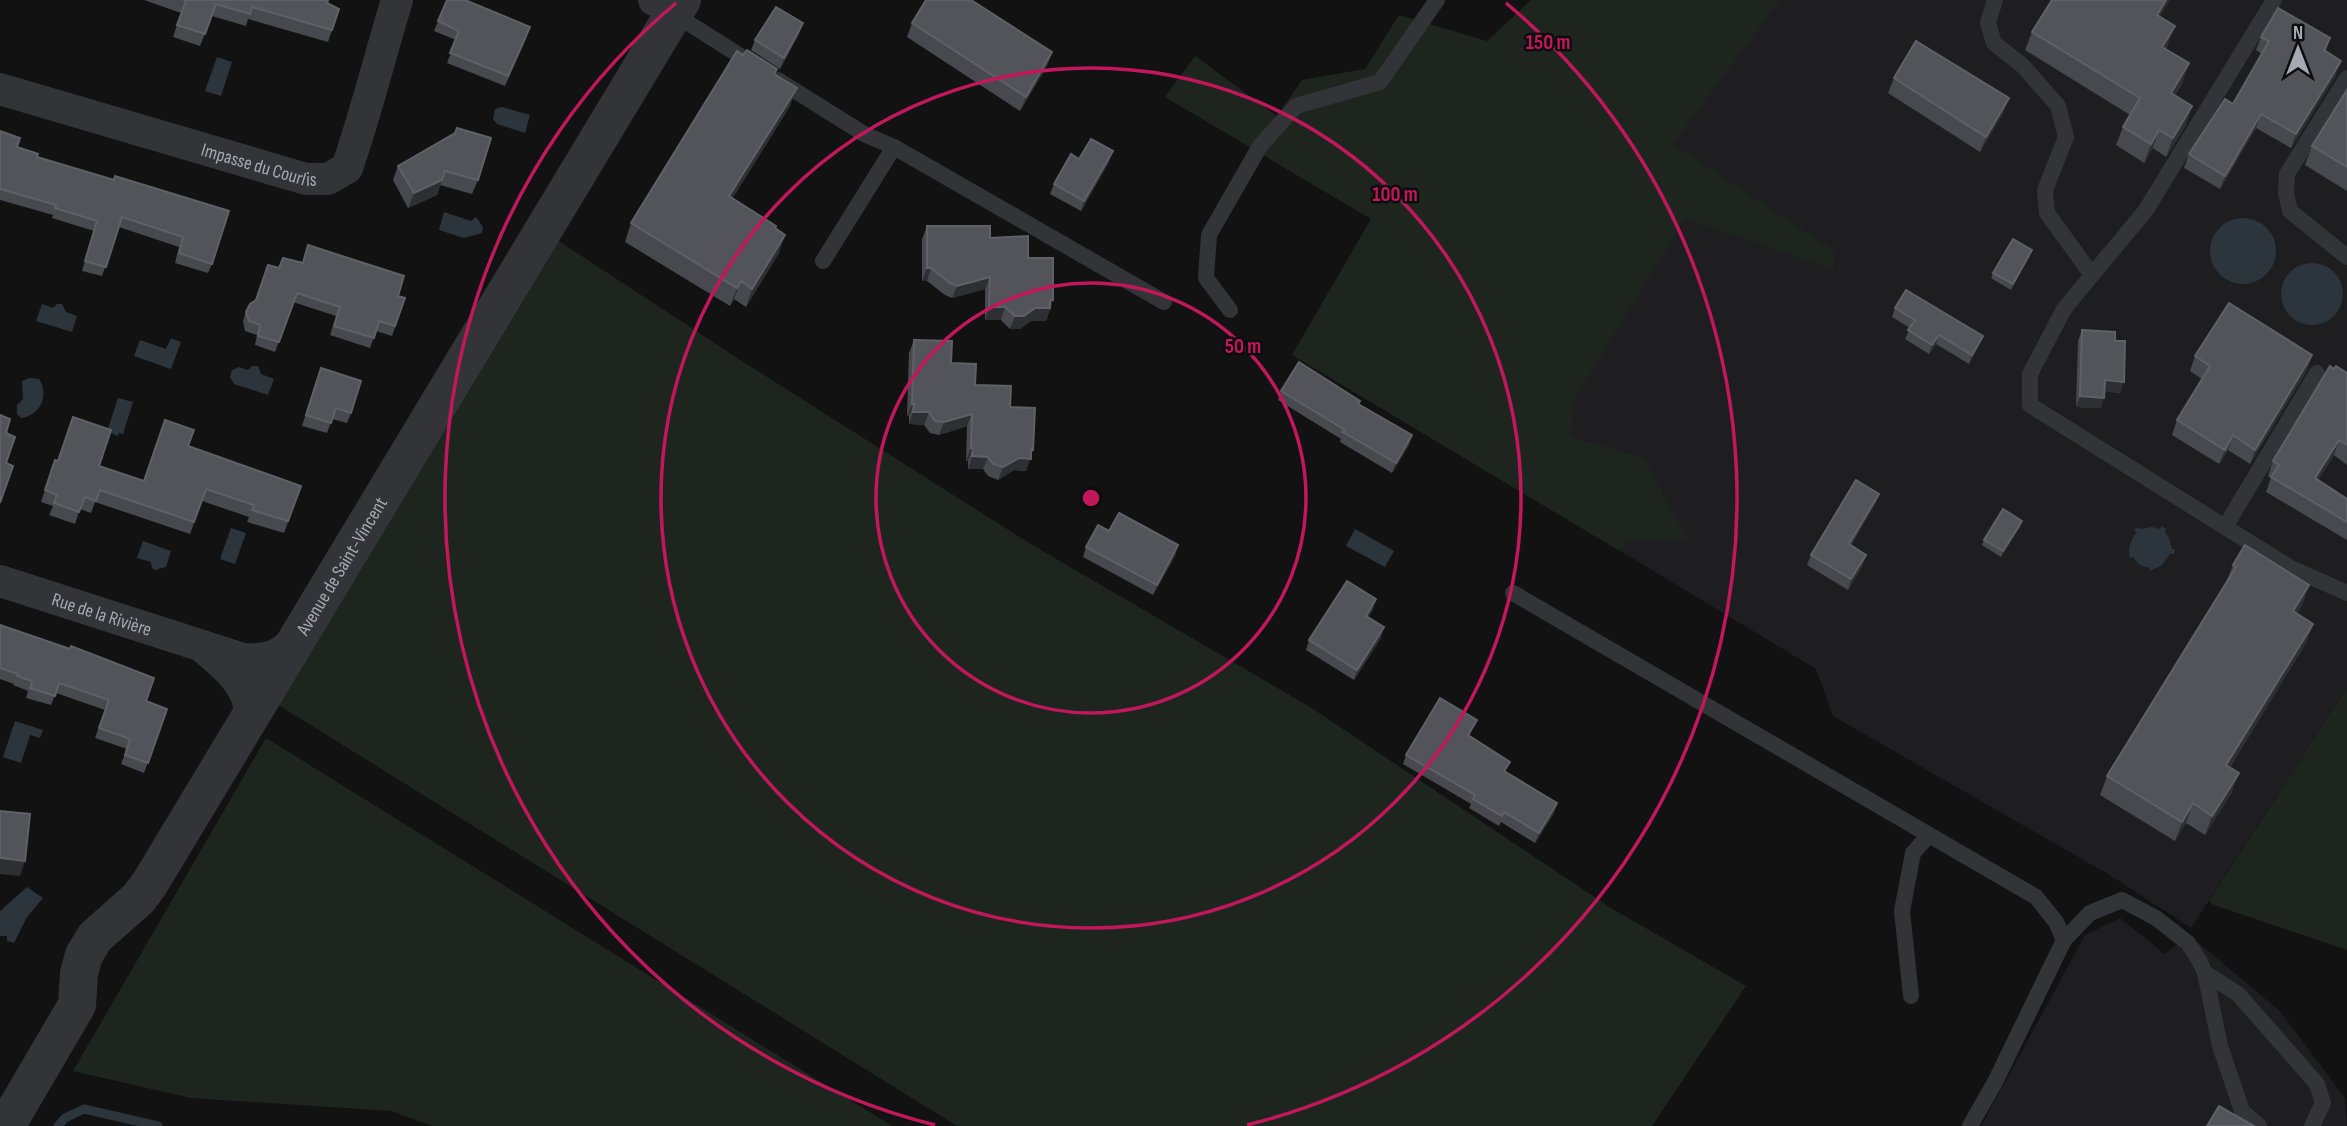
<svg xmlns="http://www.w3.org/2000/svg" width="2347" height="1126" font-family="'Sofia Sans Condensed',sans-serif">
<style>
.built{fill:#1e1e20}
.green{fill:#1e251f}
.water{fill:#2c353b}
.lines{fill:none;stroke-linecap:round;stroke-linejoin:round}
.stream{stroke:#2c353b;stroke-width:9}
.service{stroke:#333438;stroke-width:16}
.minor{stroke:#333438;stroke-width:32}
.tertiary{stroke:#333438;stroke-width:38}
.wall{fill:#48494e}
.shaded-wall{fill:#2e2f32}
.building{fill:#525459;stroke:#5f6167;stroke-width:2}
.ring{fill:none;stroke:#c2185b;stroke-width:3.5}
.labels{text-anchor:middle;stroke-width:5;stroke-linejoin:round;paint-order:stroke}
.street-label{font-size:19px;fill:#a4a9b3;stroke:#0d0d0e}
.centre{fill:#c2185b;stroke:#0d0d0e;stroke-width:3.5}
.ring-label{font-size:21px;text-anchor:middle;font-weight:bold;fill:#c2185b;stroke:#0d0d0e;stroke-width:5;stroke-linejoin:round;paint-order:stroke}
</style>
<rect width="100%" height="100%" fill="#121213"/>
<!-- built -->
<g class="built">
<polygon points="1687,0 2347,0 2347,687 2191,928 2108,874 1833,716 1816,669 1468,459"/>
<polygon points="2120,918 2165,954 2188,934 2280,1011 2345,1098 2347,1126 1981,1126 2085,935"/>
</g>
<!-- green -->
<g class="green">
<polygon points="1531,0 1780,0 1673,144 1836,252 1832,269 1685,219 1573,402 1571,437 1644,458 1688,540 1628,540 1618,550 1292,355 1371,219 1165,97 1195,56 1277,116 1302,80 1365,69 1399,15 1487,41"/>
<polygon points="554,238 745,363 1029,543 1310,707 1611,908 1746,986 1652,1126 957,1126 275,703"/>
<polygon points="2347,687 2347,950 2214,905 2209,901"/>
<polygon points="266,738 892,1126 432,1126 391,1111 191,1098 73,1071"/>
</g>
<!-- water -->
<g class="water">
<polygon points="217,57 232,62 221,96 205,91"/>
<polygon points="502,107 530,115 525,133 497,124 493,119 495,109"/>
<polygon points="444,212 471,221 476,217 483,227 482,233 464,238 439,230"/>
<circle cx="2243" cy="251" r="33"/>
<circle cx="2312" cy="294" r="31"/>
<polygon points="42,304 53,308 57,304 62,304 66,312 77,316 72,332 36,321"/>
<polygon points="171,338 181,342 171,369 134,356 140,340 166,349"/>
<polygon points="252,366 258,366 261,374 274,379 268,395 234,384 230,377 232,370 239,367 248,370"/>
<path d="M 30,378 L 39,379 C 50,395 40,416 21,418 L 17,414 L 17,405 L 23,399 L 22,381 Z"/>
<polygon points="118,398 133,402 123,434 119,433 118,436 111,433 112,431 108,429"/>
<path d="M 2162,526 L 2166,529 L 2165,532 L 2169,538 L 2172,549 L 2175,549 L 2174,554 L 2170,554 L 2162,565 L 2150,571 L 2150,568 L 2140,565 L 2133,557 L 2130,558 C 2127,550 2131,539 2137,532 L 2134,530 L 2138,527 L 2141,529 L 2152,527 L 2160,529 Z"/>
<polygon points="231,528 246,533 235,564 220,559"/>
<polygon points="1355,529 1394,551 1385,567 1346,546"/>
<polygon points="143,541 171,551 166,567 155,570 152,568 151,562 137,558"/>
<polygon points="15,721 43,730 40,738 30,735 21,763 3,757"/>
<polygon points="27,887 43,898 27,917 14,943 7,941 7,936 0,936 0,911"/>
</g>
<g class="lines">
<!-- stream -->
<polyline class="stream" points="58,1126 65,1118 84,1109 158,1126"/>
<!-- service -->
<g class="service">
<polyline points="1995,0 1988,23 1994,43 2023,66 2058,106 2066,137 2045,190 2047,213 2092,275 2064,309 2030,374 2030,405 2225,527"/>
<polyline points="674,14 753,64"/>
<polyline points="2347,78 2287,174 2286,193 2290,211 2347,257"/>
<polyline points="778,80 864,134 894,147 1164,302"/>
<polyline points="823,261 894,147"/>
<polyline points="2092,275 2146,210 2274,0"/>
<polyline points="1230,310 1206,278 1209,235 1260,146 1296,106 1380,82 1437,0"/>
<polyline points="2317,373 2225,527 2291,568 2347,593"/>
<polyline points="1513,593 2036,897 2056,922 2064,940"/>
<polyline points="2205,973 2238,994 2317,1084 2323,1103 2312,1126"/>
<polyline points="1911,996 1902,911 1913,853 1929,835"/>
<polyline points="1970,1126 1995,1082 2064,940 2090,913 2122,900 2156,918 2188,943 2199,960 2205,973 2220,1046 2242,1111 2259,1126"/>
</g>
<!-- minor -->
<g class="minor">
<polyline points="654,0 677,8"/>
<path id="s1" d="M 0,89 L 306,179 L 328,179 L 347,168 C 366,113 380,56 397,0"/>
<path id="s2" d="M 0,581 L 243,659 C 269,660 279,657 297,638"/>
<path d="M 205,649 C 222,663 246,683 249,706 C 250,711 247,718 246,723"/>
</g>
<!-- tertiary -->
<path class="tertiary" id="s3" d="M 6,1126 L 77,1005 L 79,973 L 84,955 L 95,937 L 139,898 L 150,883 L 682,0"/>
</g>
<!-- wall -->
<g class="wall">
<polygon points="144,0 328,0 327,3 332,30 328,42 248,19 246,26 212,16 200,46 173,37 181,13"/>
<polygon points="447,0 527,37 505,86 447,63 456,40 434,31"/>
<polygon points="2160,17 2168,44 2166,49 2183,82 2175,95 2186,125 2166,157 2153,148 2144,163 2116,145 2123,127 2130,115 2025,50 2032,32"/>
<polygon points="912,23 1052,52 1047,66 1020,111 907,37"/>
<polygon points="799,34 780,69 751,50 755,40"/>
<polygon points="2261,37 2330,38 2326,51 2336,75 2291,148 2256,128 2220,189 2184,168 2189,154 2233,104 2262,54 2256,50"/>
<polygon points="743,55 777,69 775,74 790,106 732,199 775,229 779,253 746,307 734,299 730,306 625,242 631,223"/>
<polygon points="1894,78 2009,98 2003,113 1980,152 1888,93"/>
<polygon points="2347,90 2347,191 2305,165 2312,146"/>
<polygon points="0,131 17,147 37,157 114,180 115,176 212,264 208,273 175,263 179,247 119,227 102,276 82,271 94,231 52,218 53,215 0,200"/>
<polygon points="455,133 478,180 472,194 440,185 437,195 408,208 393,180 398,166"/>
<polygon points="1079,159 1109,162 1081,211 1050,194 1054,184"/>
<polygon points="927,226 990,238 1028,258 1053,300 1046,321 1031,321 1020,329 1010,329 1001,320 985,320 985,289 952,298 945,295 927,281 922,281 922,239"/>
<polygon points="2032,250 2011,290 1991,278 1993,273"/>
<polygon points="279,268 405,298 392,336 376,331 370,348 330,335 336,316 293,302 275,352 255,345 257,335 245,331 243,321 246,312"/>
<polygon points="1895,308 1983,336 1979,345 1969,364 1936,344 1929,354 1905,339 1910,328 1892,317"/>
<polygon points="2082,330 2115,341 2120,393 2105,391 2101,408 2076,407 2078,341"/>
<polygon points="914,340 951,363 975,385 1010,407 1033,450 1026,471 1014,470 998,480 988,476 983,469 968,469 968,461 966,461 967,426 939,435 930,433 924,425 909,424 909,416 907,416 909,353"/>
<polygon points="2312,355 2307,370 2250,464 2228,450 2219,464 2172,435 2177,420 2202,379 2190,371 2195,356"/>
<polygon points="2334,369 2347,373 2347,465 2334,455 2318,480 2347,499 2347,540 2266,492 2271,478 2268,476 2273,461"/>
<polygon points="317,378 351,413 347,423 332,419 327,433 302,426"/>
<polygon points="1281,391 1359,404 1412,435 1409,445 1392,473 1340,442 1341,439 1278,400"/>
<polygon points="188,446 301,486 284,533 247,522 249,517 202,501 190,534 95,502 91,513 80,509 75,524 49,515 53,506 41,502 55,460 99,466 144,481"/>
<polygon points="1879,494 1875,504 1851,545 1863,565 1848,590 1807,565 1811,555"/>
<polygon points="2022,521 2020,527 2001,557 1982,545 1984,540"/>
<polygon points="1109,531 1178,545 1175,556 1153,595 1083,557 1086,547"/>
<polygon points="2233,565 2309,585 2302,605 2297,613 2313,624 2306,643 2230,767 2232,792 2205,835 2186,823 2175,841 2100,795 2107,776 2226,583"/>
<polygon points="1373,610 1368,617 1381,638 1354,680 1306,650 1309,640"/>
<polygon points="0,625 146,701 167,709 144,773 121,764 127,749 95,738 105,710 56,693 51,705 26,698 28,691 13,685 14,684 0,679"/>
<polygon points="1477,720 1469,736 1506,773 1557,803 1554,813 1535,843 1501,822 1499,826 1469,808 1471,804 1403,764 1406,755"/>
</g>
<!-- shaded-wall -->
<g class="shaded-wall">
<polygon points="2166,0 2170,0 2150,33 2157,15"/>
<polygon points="803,23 799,34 780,69 784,58"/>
<polygon points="2175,26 2168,44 2155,65 2162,47"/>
<polygon points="1052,52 1047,66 1020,111 1026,97"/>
<polygon points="2341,61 2336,75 2291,148 2296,134"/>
<polygon points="2189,63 2183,82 2164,112 2171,93"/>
<polygon points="797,88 790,106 722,215 729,196"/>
<polygon points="2009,98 2003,113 1980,152 1986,137"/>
<polygon points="2192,106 2186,125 2166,157 2173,138"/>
<polygon points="2261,114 2256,128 2220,189 2225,176"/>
<polygon points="2159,130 2153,148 2144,163 2151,144"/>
<polygon points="1113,151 1109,162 1081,211 1084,201"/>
<polygon points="442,180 437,195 408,208 414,193"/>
<polygon points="785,235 779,253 746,307 752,289"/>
<polygon points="2032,250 2030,255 2011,290 2013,284"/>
<polygon points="927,268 931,268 927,281 922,281"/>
<polygon points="990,277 985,289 952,298 957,286"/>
<polygon points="741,281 734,299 730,306 737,288"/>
<polygon points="1050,300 1053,300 1046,321 1031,321 1020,329 1010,329 1015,316"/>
<polygon points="989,307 1005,307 1001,320 985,320"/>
<polygon points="1939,335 1936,344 1929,354 1932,345"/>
<polygon points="1983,336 1979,345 1969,364 1972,355"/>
<polygon points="2312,355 2307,370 2250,464 2255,450"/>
<polygon points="2105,380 2124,382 2120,393 2101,391"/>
<polygon points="2080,396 2104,398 2101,408 2076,407"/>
<polygon points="912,404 914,404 909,416 907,416"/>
<polygon points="913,412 929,412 924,425 909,424"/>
<polygon points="972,414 967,426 939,435 944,422"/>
<polygon points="1412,435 1409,445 1392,473 1396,463"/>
<polygon points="2233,435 2228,450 2219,464 2225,450"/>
<polygon points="2339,440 2334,455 2310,493 2315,478"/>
<polygon points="971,448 973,448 968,461 966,461"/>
<polygon points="1031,450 1033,450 1026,471 1014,470 998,480 1003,467"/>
<polygon points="972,456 988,457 983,469 968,469"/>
<polygon points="1879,494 1875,504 1845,554 1849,544"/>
<polygon points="2022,521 2020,527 2001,557 2003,551"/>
<polygon points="1178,545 1175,556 1153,595 1157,585"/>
<polygon points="1866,555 1863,565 1848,590 1851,579"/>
<polygon points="2309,585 2302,605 2286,630 2293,611"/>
<polygon points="1376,599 1373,610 1362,626 1366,616"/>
<polygon points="2313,624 2306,643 2219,784 2226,765"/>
<polygon points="1384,627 1381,638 1354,680 1357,670"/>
<polygon points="2239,773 2232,792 2205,835 2212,816"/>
<polygon points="1557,803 1554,813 1535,843 1539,833"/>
<polygon points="2193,803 2186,823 2175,841 2182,822"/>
<polygon points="0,858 25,861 20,876 0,874"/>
</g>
<!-- building -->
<g class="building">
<polygon points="184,0 328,0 327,3 339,9 332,30 252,7 250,14 216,4 205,34 177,25 186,1"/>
<polygon points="447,0 465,0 530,27 508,76 450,53 459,31 438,21"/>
<polygon points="926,0 971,0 1052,52 1026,97 912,23"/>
<polygon points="2052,0 2166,0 2157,15 2175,26 2162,47 2189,63 2171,93 2192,106 2173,138 2159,130 2151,144 2123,127 2140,98 2032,32"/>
<polygon points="776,7 803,23 784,58 755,40"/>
<polygon points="2278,8 2330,38 2324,50 2341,61 2296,134 2261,114 2225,176 2189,154 2225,99 2233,104 2269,41 2261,37"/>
<polygon points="1916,41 2009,98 1986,137 1894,78"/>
<polygon points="747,50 777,69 774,74 797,88 729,196 776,226 775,228 785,235 752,289 741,281 737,288 631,223 737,51 743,55"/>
<polygon points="2347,90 2347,167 2312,146"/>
<polygon points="457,128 491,138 478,180 445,171 442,180 414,193 398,166 455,133"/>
<polygon points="0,131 20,138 17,147 38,154 37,157 114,180 115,176 229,211 212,264 179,253 183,237 122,217 106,267 85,261 97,221 55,208 56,205 0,189"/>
<polygon points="1091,139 1113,151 1084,201 1054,184 1071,154 1079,159"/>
<polygon points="927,226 990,226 990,238 1028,236 1028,258 1053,258 1053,300 1050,300 1050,308 1035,308 1024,316 1015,316 1005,307 989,307 990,277 957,286 950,283 931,268 927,268"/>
<polygon points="2013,239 2032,250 2013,284 1993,273"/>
<polygon points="308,245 404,276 398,296 405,298 395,326 379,321 374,338 334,326 340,307 297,293 279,342 258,336 260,325 249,321 246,312 250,304 256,300 268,265 279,268 283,258 303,263"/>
<polygon points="1906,290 1983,336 1972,355 1939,335 1932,345 1908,330 1915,320 1895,308"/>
<polygon points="2229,303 2312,355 2255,450 2233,435 2225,450 2177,420 2210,366 2195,356"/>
<polygon points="2082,330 2115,332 2115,341 2125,341 2124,382 2105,380 2104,398 2080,396"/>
<polygon points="914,340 952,341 951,363 976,364 975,385 1011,386 1010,407 1035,408 1033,450 1031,450 1031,459 1019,458 1003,467 993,464 988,457 972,456 973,448 971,448 972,414 944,422 935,421 929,412 913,412 914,404 912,404"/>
<polygon points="1299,362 1360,401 1358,404 1412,435 1396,463 1343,432 1345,430 1281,391"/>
<polygon points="2330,366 2334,369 2336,366 2347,373 2347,445 2339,440 2315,478 2347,499 2347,522 2271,477 2279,465 2273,461"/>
<polygon points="321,368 361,381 351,413 336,408 331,423 306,415"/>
<polygon points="0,415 10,419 6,433 15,437 6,463 13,466 0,503"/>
<polygon points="73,417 111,430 99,466 144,481 165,420 194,430 188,446 301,486 288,521 252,510 254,505 206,489 194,522 100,490 96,501 85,497 79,512 54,503 57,495 45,490 55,460 58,461"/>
<polygon points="1856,480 1879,494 1849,544 1866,555 1851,579 1811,555"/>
<polygon points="2003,509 2022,521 2003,551 1984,540"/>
<polygon points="1119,513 1178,545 1157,585 1086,547 1098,525 1109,531"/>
<polygon points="2245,545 2309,585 2293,611 2313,624 2226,765 2239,773 2212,816 2193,803 2182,822 2107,776 2236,567 2233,565"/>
<polygon points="1347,581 1376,599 1366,616 1384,627 1357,670 1309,640"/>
<polygon points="0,625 70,649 71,646 154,678 146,701 167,709 148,763 125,755 130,739 99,728 109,700 59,683 55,696 30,688 32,681 17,676 18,674 0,668"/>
<polygon points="1440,698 1477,720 1468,735 1510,762 1504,771 1557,803 1539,833 1504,812 1502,816 1473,799 1475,795 1406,755"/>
<polygon points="0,811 30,814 25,861 0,858"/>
<polygon points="2219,1106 2254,1126 2207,1126"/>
</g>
<!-- distance rings -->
<g class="ring">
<circle cx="1091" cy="498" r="215"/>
<circle cx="1091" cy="498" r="430"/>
<path d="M935 1125A646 646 0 0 1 676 3M1506 3A646 646 0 0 1 1247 1125"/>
</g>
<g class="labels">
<!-- street labels -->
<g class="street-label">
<text dy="7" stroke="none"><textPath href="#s1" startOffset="270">Impasse du Courlis</textPath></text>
<text dy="7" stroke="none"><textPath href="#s3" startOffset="660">Avenue de Saint-Vincent</textPath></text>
<text dy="7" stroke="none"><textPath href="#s2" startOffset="107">Rue de la Rivière</textPath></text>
</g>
</g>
<circle cx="1091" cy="498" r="10" class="centre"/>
<g class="ring-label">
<text x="1548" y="49">150 m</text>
<text x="1395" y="201">100 m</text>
<text x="1243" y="353">50 m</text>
</g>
<!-- north arrow -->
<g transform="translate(2298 49)" stroke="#0d0d0e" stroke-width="5" paint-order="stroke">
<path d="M0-5L12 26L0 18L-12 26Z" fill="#a4a9b3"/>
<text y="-10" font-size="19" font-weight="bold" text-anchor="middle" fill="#a4a9b3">N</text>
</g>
</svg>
